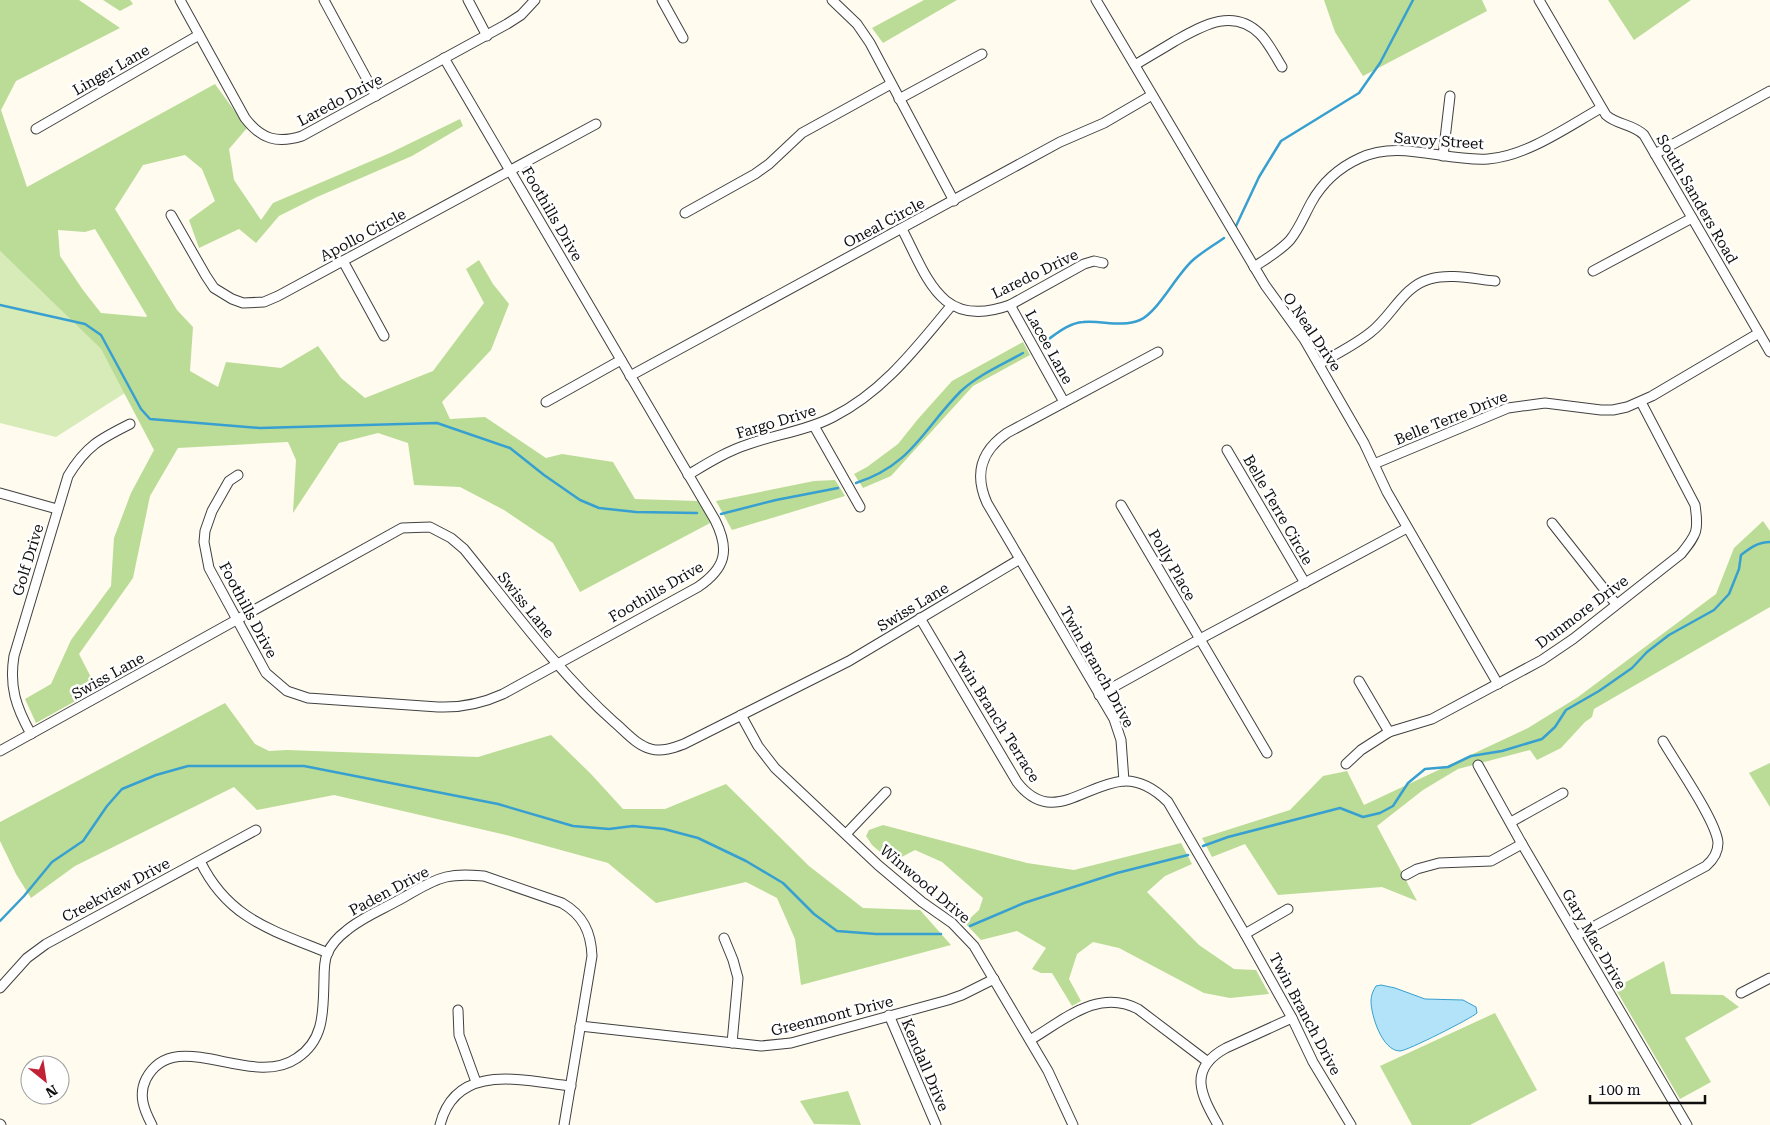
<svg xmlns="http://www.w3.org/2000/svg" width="1770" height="1125" font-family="'Roboto Serif',serif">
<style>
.green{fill:#d6ebb7}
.forest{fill:#bbdc96;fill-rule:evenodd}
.water{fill:#b2e3f8;stroke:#37a0d1}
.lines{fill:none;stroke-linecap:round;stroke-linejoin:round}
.stream{stroke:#37a0d1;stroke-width:2.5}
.street-casing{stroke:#414141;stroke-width:11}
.street{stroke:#fff;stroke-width:9}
.labels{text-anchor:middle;stroke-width:5;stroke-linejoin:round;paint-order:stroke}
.street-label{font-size:15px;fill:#0e0e0e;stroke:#fff}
</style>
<rect width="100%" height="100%" fill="#fffbef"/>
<!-- green -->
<polygon class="green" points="0,251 101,349 125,393 56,437 0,423"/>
<!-- forest -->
<g class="forest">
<path d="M 0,0 L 79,0 L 120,28 L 16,81 L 1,110 L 27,187 L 215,84 L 247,128 L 229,149 L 234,180 L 261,220 L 273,203 L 390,153 L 460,119 L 463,126 L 412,156 L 317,197 L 279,216 L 256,243 L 239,229 L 199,248 L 189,220 L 215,201 L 202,169 L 185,155 L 143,165 L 115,209 L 177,310 L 193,327 L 190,371 L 218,387 L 226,362 L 281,368 L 318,346 L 341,378 L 365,398 L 433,371 L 484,303 L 466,269 L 479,260 L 493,284 L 509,304 L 491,350 L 442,402 L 450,419 L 485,417 L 546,458 L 562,454 L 613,462 L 635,499 L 698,501 L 712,522 L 580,592 L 553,543 L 504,510 L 460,487 L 414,485 L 408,443 L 378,433 L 339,443 L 293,513 L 296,460 L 288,442 L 178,448 L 150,496 L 133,578 L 79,654 L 97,689 L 36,723 L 25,699 L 51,684 L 71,640 L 111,586 L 114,538 L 131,493 L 154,450 L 101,349 L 0,251 ZM 95,229 L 147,316 L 146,317 L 101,313 L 83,290 L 60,256 L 58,230 L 85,232 Z"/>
<polygon points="103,0 130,0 133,4 120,11"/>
<polygon points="924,0 957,0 883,43 872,28"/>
<polygon points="1324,0 1482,0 1487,11 1363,76 1335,32"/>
<polygon points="1608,0 1691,0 1634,40"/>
<polygon points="1023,342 1030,355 973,386 891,476 863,488 854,474 867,467 898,444 918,419 952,381"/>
<polygon points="835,480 845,496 732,530 716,501 814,481"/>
<polygon points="1763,521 1770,531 1770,607 1594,709 1592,717 1585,722 1561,748 1537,760 1530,750 1458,769 1423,790 1377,826 1417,901 1382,887 1278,895 1245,844 1212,857 1202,838 1290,810 1323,776 1347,771 1364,805 1528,728 1578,697 1716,594 1734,548"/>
<polygon points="225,703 255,744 269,751 287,750 478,757 551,735 591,774 623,809 665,809 726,784 809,866 863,908 920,910 951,945 801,985 795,939 777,898 746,882 656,903 608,863 506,835 334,795 257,810 234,787 75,866 31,898 16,874 0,841 0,822"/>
<polygon points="1770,763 1770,807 1749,773"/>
<polygon points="883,825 1027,863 1074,870 1181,843 1192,864 1165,876 1147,892 1199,945 1234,969 1256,970 1269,994 1230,998 1204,993 1119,948 1093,942 1077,954 1069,979 1081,1001 1072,1006 1052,973 1041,973 1032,969 1046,948 1017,931 981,940 965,923 979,910 983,898 942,862 915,850 892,862 872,845 866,836 869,830"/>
<polygon points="1664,961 1671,994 1723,995 1739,1007 1685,1038 1711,1082 1680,1099 1615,988"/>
<polygon points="1495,1013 1537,1090 1470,1125 1412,1125 1380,1066"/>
<polygon points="848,1091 861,1125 814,1124 800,1101"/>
</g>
<!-- water -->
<path class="water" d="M 1381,985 L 1395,988 L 1425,999 L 1463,1000 L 1476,1007 L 1477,1013 C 1472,1018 1407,1051 1400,1051 C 1382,1051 1371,1015 1371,1001 C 1371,995 1373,991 1376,986 Z"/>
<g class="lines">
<!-- stream -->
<g class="stream">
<polyline points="1236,226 1259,177 1281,141 1359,93 1380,63 1413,0"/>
<polyline points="0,305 85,324 101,335 141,409 150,419 260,428 437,423 510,448 544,475 580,500 599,508 636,512 697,513"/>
<path d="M 1043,343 C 1055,335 1068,323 1083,322 C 1102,320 1121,328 1140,320 C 1158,312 1176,275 1193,260 C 1202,252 1214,245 1224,238"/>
<path d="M 856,483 C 912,465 923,429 961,391 C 978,375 1002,365 1023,353"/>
<polyline points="721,514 776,500 838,488"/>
<path d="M 1203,846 L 1228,837 L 1340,808 L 1363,817 L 1380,813 L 1393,806 L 1408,783 L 1425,769 L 1448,767 L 1471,756 L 1502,751 L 1542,739 L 1555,727 L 1566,710 L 1599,691 L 1632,668 L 1647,652 L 1669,635 L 1714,610 L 1729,594 L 1739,569 L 1741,555 C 1750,548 1758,542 1770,542"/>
<polyline points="0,921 24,896 52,862 83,841 107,806 122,789 156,775 188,766 304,766 498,804 573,826 609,829 633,826 664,829 698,838 746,861 783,883 814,914 837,931 876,934 941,934"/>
<polyline points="970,926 1024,903 1117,873 1188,855"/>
</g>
<!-- street casing -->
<g class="street-casing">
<g id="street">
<path d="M 180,0 L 245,118 C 261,139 277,144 302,136 L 507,24 L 521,15 L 535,0"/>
<polyline points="324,0 376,96"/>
<polyline points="468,0 487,36"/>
<polyline points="662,0 683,38"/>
<polyline points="832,0 857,24 870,43 954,201"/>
<polyline points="1096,0 1265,285 1304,339 1364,443 1387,492 1498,684"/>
<path d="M 1539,0 L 1606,115 C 1617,125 1633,124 1644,135 L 1770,352"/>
<path d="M 1135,65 C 1148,57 1162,49 1175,41 C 1202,26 1233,7 1260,34 C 1269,43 1275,56 1282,67"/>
<polyline points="899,99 982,54"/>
<polyline points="36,129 199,35"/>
<polyline points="1655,154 1770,91"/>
<polyline points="1443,156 1450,96"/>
<polyline points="685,213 755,174 769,164 802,133 891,84"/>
<polyline points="171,215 206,276 214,288 232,299 243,303 264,302 278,296 596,124"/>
<path d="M 902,229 C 928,279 941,330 1010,305 L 1084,264 L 1094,261 L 1103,263"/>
<polyline points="343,261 384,336"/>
<path d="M 1254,267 C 1266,259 1280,251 1290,240 C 1299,229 1304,216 1311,203 C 1322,183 1338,168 1360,158 C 1400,139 1445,162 1488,159 C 1527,156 1567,127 1601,108"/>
<polyline points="1593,271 1692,218"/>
<polyline points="1010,305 1064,402"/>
<path d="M 1319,364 C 1336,354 1355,345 1371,332 C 1392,316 1403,286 1430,279 C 1450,273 1474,279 1495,281"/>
<polyline points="630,376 1060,142 1104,123 1152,95"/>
<polyline points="546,402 621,360"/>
<polyline points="814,426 860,507"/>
<polyline points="1227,450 1305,583"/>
<polyline points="1374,464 1508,408 1545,403 1601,410 1613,410 1627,407 1652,396 1759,333"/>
<path d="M 238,475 L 229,481 L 212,511 L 205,531 L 204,542 L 209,568 L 266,673 L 287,691 L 308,698 L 438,707 C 462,708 481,704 503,694 L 698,587 C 726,568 730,550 715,520 L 444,58"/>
<path d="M 688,475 C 708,463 727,451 749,444 C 777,434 806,431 833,417 C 883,392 916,348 951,306"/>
<polyline points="0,493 57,509"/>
<polyline points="1121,505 1267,753"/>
<polyline points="1552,523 1616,604"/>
<path d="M 920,618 L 1017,782 C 1051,826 1083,785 1123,781 C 1141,780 1156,790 1168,802 L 1245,934 L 1292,1018 L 1313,1062 L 1351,1125"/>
<polyline points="1359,681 1389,732"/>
<polyline points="1099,695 1200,639 1407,528"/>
<polyline points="741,715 758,746 775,768 878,865 922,902 952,923 974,946 1048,1071 1073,1125"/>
<path d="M 31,734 C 16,707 9,687 14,656 L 68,476 C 86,446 100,439 130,424"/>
<path d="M 0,751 L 402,528 L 430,527 L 451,538 L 464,549 C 512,608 557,671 614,722 C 625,731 636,745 651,749 C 662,752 673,748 684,744 L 849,661 L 1020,559"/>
<path d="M 1346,764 L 1361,750 L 1389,732 L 1432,719 L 1542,660 L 1573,639 L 1681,554 C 1697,534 1699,531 1695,505 L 1641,402"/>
<polyline points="1478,765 1522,844 1687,1125"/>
<path d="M 1124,781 L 1121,740 L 1114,719 L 987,503 C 974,474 981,451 1007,433 L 1158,352"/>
<polyline points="1511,822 1563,793"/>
<polyline points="846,834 886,792"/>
<path d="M 200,861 C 228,919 272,930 328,953"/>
<polyline points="1406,875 1417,869 1439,863 1491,861 1522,844"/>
<polyline points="1245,934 1288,909"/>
<path d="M 1576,936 L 1706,866 C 1713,860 1718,853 1718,843 C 1717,822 1675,762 1663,741"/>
<polyline points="724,938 733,960 738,978 732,1043"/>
<polyline points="0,988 27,958 46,944 256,830"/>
<polyline points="1741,993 1770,978"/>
<polyline points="458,1010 459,1035 476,1082"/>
<polyline points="889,1015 936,1125"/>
<polyline points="580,1026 761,1046 791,1043 948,1000 962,995 994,979"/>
<path d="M 1030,1040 C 1064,1020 1098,988 1138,1009 L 1208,1062"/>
<polyline points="0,1124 1,1125"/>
<path d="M 152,1125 C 144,1110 138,1095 146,1079 C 175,1024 251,1090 297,1058 C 325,1040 323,1010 324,980 C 324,971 324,962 327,954 C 331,945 338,937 346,931 C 361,918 381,910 399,900 C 414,892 429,881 446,877 C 459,874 471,875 484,876 L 562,903 C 583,915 591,932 592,956 L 564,1125"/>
<path d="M 440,1125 C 456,1061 524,1081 571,1086"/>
<path d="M 1218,1125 C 1201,1095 1187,1069 1226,1048 L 1292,1018"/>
</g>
</g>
<!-- street -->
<use href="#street" class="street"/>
</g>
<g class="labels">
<!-- street labels -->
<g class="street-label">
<text transform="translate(111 70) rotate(-30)" y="5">Linger Lane</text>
<text transform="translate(340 100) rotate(-28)" y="5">Laredo Drive</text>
<text transform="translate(1439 141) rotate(4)" y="5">Savoy Street</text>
<text transform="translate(1697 199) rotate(60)" y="5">South Sanders Road</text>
<text transform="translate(552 214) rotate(60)" y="5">Foothills Drive</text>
<text transform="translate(884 223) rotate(-28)" y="5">Oneal Circle</text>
<text transform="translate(363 235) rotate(-28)" y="5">Apollo Circle</text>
<text transform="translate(1035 274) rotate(-26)" y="5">Laredo Drive</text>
<text transform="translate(1312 332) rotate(56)" y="5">O Neal Drive</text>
<text transform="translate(1049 347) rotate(61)" y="5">Lacee Lane</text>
<text transform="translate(1451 418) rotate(-22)" y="5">Belle Terre Drive</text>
<text transform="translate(776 422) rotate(-17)" y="5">Fargo Drive</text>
<text transform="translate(1278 510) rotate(60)" y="5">Belle Terre Circle</text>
<text transform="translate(28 560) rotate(-73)" y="5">Golf Drive</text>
<text transform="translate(1172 565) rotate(60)" y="5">Polly Place</text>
<text transform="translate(656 592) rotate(-30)" y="5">Foothills Drive</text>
<text transform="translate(526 605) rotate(51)" y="5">Swiss Lane</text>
<text transform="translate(913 607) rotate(-31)" y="5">Swiss Lane</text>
<text transform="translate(248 610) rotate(62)" y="5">Foothills Drive</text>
<text transform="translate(1582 612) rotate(-37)" y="5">Dunmore Drive</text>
<text transform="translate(1097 667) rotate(61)" y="5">Twin Branch Drive</text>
<text transform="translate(108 676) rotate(-29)" y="5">Swiss Lane</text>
<text transform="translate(996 717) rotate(58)" y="5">Twin Branch Terrace</text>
<text transform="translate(925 884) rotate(40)" y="5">Winwood Drive</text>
<text transform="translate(116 890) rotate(-28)" y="5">Creekview Drive</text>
<text transform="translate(389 891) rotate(-28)" y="5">Paden Drive</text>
<text transform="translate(1594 939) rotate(60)" y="5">Gary Mac Drive</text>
<text transform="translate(1305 1014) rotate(62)" y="5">Twin Branch Drive</text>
<text transform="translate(832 1016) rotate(-14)" y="5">Greenmont Drive</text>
<text transform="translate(925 1065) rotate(67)" y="5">Kendall Drive</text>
</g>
</g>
<!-- north arrow -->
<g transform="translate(45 1080) rotate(150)"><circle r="24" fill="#ffffff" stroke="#9f9f9f"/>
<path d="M0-4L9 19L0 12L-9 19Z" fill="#c22236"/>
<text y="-8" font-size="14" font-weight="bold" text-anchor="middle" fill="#0e0e0e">N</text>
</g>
<!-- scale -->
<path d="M1590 1095v8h115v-8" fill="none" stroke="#0e0e0e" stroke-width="2.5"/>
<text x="1598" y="1095" font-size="15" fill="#0e0e0e" stroke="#ffffff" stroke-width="4" paint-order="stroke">100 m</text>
</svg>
